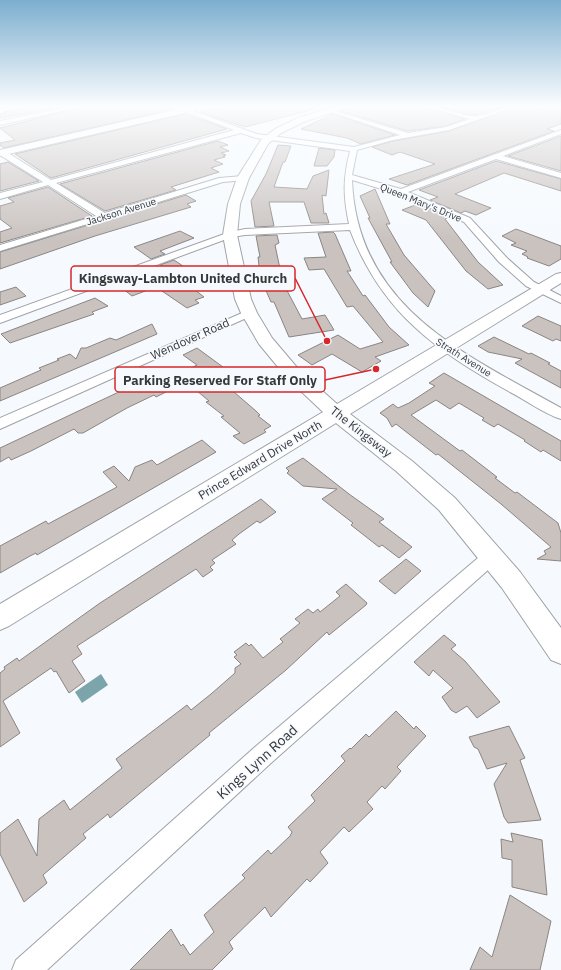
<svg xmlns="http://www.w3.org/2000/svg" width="561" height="970" font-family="'IBM Plex Sans',sans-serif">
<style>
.water{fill:#7ba5aa}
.building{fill:#c9c2bf;stroke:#8b8582}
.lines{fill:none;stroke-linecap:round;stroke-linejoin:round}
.street-casing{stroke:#9ea3a8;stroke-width:2}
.secondary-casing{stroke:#9ea3a8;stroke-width:2}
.street{fill:#fff;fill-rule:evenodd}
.secondary{fill:#fff;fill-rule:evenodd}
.labels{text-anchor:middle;stroke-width:3.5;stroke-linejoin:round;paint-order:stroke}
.far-street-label{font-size:10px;fill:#36383a;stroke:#f6fafe}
.street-label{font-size:12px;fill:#36383a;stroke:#f6fafe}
.near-street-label{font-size:14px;fill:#36383a;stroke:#f6fafe}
.leader{fill:none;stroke:#d62828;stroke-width:1.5}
.callout-dot{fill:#d62828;stroke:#f6fafe;stroke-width:1.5}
.callout{fill:#f6fafe;stroke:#d62828;stroke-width:1.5}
.callout-label{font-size:13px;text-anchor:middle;font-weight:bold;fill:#36383a}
</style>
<rect width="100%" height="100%" fill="#f6fafe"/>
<!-- water -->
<polygon class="water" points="101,674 108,685 82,703 75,692"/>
<!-- building -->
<g class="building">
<polygon points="37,105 71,105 0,118 0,114 6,113 4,112"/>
<polygon points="89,105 113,105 120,107 131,105 167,105 173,109 4,148 0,145 0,143 15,140 0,128"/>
<polygon points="232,105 315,105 315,109 245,127 200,112"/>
<polygon points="356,105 419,105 465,119 446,126 408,131 341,111"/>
<polygon points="431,105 510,105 483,113 473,115"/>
<polygon points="521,105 538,105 539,109 552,105 561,105 561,124 547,129 554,131 407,185 389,179 435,164 400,152 392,155 372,147 393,141 449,131"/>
<polygon points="185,114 227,129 51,178 15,154"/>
<polygon points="333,114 395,135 361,144 347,138 301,129"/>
<polygon points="561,136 561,171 508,156"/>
<polygon points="218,141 228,145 220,147 229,151 221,153 226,155 223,156 225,157 214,160 223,164 211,168 219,172 171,187 176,190 105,211 60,184"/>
<polygon points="278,145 291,146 285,162 283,162 274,187 307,189 313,176 329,170 326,196 322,195 324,214 326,213 329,223 311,223 304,202 269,202 274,226 255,227 251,201 266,174"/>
<polygon points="319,148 335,150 334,157 327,166 314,166"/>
<polygon points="496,161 561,179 561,191 504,173 455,194 491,208 476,215 465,211 461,213 430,200 438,197 419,190"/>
<polygon points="8,162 39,181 0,191 0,164"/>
<polygon points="48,187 92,216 0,243 0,232 12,228 0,219 0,206 14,202 8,198"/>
<polygon points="375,189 390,224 386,224 404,255 435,291 428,307 413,293 390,262 392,262 368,218 370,218 360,196"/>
<polygon points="186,195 196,201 187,204 191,207 95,236 0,269 0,252"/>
<polygon points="418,204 449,217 445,219 478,262 503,285 488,289 466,271 426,220 402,210"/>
<polygon points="516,229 561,246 561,259 549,266 527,258 528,257 522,254 527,251 511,245 516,243 502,236"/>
<polygon points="180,231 194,238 160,251 165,254 151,259 134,247"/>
<polygon points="333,232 335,234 351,271 347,271 363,296 365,295 389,327 409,345 375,357 381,361 362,372 332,354 312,365 298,355 338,335 360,349 383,342 353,306 347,307 324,269 309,270 304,258 326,257 318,233"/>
<polygon points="277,235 279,243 275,245 283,283 302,319 325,315 334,330 289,337 274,302 271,302 264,286 262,287 259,266 258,257 260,257 256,236"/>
<polygon points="174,260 189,270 182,272 192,280 185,282 204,297 195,300 199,303 187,308 156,287 132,296 122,288 157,276 158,277 162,276 161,274 169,271 160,265"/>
<polygon points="16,287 26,296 0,305 0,292"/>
<polygon points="95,298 108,306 92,312 94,314 10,343 1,334"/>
<polygon points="538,316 561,326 561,341 556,339 553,341 522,326"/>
<polygon points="152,324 157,334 0,401 0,388 41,370 39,368 59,360 57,359 70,354 76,359 81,348 86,348 110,338 116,340"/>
<polygon points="494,337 529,354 531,353 550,363 548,364 561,371 561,388 515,363 522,359 488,352 478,346"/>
<polygon points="197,348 223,367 219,369 234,383 227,386 256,411 260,415 258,416 271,426 264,430 266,432 244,444 233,436 240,433 221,417 224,416 206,402 209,401 178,375 197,365 183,355"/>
<polygon points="444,373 561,441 561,461 543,450 541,452 524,441 525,440 498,424 494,427 482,420 484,418 459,403 450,409 436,400 411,415 460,451 462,450 497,477 495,478 515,493 517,492 558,523 561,533 561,561 537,559 546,554 544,551 551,547 501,504 438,454 436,455 396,424 392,427 387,418 380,413 393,404 398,408 409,403 435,386 429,383"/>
<polygon points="157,374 174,388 156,397 154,395 127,408 83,433 78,433 74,429 31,451 11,460 9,457 0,462 0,448"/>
<polygon points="202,440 216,452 37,555 36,553 30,556 0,573 0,546 46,521 48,524 117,487 103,472 114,466 129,481 135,467 152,460 157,465"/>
<polygon points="303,458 349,494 384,519 379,522 412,547 399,558 382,545 379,547 351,525 353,523 322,499 337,489 303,486 287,473 289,471 286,468"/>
<polygon points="261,499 276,512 260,523 257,521 239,534 232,540 236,544 212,560 215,563 210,567 213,570 203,577 196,569 77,646 82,654 72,661 85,681 69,693 56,671 54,672 51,668 3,701 20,733 0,747 0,673 5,669 4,667 17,658 19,661 100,603"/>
<polygon points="406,559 421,571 395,594 379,581"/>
<polygon points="346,584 367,603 366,605 329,635 327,632 286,670 209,733 210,735 110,818 108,814 83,834 86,838 43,875 47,883 24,902 0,854 0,833 18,819 37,856 39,819 64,800 70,810 122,768 116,759 187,705 191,710 211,694 235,673 235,668 241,664 234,657 237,655 234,652 246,643 249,646 251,644 263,658 283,642 280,639 300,623 295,619 308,609 313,613 318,609 320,612 340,596 336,592"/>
<polygon points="444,635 456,645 451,649 465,661 500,702 477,718 467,706 456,713 451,710 442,697 453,688 433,670 429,676 414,662"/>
<polygon points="396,711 414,729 416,726 426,736 397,767 401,771 385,789 382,786 367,802 373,809 349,832 344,827 320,852 328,863 310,882 307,879 271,917 265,907 229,942 233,949 212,970 130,970 171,929 181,946 183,944 190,955 214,932 204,915 245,878 242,875 268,850 271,854 290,836 292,832 288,827 315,801 311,795 345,761 341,756 350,748 351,749 366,734 369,737"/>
<polygon points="509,726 525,758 520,760 541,820 508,823 504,817 494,784 507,763 487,769 478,749 474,747 469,737"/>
<polygon points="511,833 542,840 547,895 512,887 512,860 502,858 501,839 513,842"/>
<polygon points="510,895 551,921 540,970 470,970 480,947 492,957"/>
</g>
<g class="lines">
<!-- street casing -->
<g class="street-casing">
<g id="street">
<polygon points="77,105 88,105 0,125 0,121"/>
<path d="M 168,105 L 176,105 L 257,134 L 354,147 L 400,135 L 328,111 L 328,109 L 408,133 L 446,127 L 470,119 L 420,105 C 437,105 466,118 478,116 C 493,114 505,105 520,105 L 449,130 L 393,140 L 357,150 L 352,175 L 401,189 L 561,130 L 561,134 L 503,156 L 561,173 L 561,178 L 496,159 L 408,192 L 470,218 L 507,258 L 534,282 L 561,296 L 561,303 L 526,286 L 499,262 L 464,222 L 398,194 L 352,180 C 357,308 465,354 561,408 L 561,419 C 544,414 526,400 510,392 C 435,350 382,313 350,230 L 245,235 L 232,237 L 0,323 L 0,315 L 227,233 L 245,229 L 349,224 C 343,195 343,179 350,151 L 256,138 L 241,133 L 56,183 L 105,213 L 219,178 L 243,176 L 246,176 L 246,180 L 223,182 L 0,251 L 0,245 L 96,216 L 48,185 L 0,199 L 0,193 L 43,182 L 0,155 L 0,151 L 5,151 L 51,180 L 234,130 Z"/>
<polygon points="249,310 253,311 255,313 253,315 0,429 0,418"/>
<polygon points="491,550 497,552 500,557 497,562 271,763 47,970 12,970 16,960 255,747 485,552"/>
</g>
</g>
<!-- secondary casing -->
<g class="secondary-casing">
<g id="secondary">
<polygon points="196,105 210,105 206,108 0,156 0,150"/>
<polygon points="342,105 355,105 306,121 281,133 268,144 249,178 240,204 237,235 251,299 257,313 272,338 300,371 337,404 556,274 561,273 561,283 350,414 412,461 455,498 520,572 561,628 561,664 551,660 502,588 439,510 396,471 336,423 9,626 0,630 0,604 323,412 288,379 259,344 241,313 235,299 223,235 228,204 237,178 261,140 275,129 300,117"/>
</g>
</g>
<!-- street -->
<use href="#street" class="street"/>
<!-- secondary -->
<use href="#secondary" class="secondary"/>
</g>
<!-- sky -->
<linearGradient id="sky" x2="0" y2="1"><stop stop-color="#7caecf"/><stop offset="0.44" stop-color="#fbfdff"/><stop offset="1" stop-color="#fbfdff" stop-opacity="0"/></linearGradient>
<rect width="561" height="241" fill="url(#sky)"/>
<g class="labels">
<!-- far-street labels -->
<g class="far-street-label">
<text transform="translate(421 202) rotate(22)" y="4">Queen Mary's Drive</text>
<text transform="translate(121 211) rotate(-17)" y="4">Jackson Avenue</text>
<text transform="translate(464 357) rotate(32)" y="4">Strath Avenue</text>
</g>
<!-- street labels -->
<g class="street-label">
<text transform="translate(190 339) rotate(-24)" y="4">Wendover Road</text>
<text transform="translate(361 432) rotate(38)" y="4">The Kingsway</text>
<text transform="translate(260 460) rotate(-31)" y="4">Prince Edward Drive North</text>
</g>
<!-- near-street labels -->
<g class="near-street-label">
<text transform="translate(257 762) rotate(-42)" y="5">Kings Lynn Road</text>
</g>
</g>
<!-- callouts -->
<path class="leader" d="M327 341L295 278M376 369L325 380"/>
<g class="callout-dot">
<circle cx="327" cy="341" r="4"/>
<circle cx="376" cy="369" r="4"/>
</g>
<g class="callout">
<rect x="71" y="266" width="224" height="25" rx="4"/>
<rect x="115" y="367" width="210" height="25" rx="4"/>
</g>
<g class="callout-label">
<text x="183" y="283">Kingsway-Lambton United Church</text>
<text x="220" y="385">Parking Reserved For Staff Only</text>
</g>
</svg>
